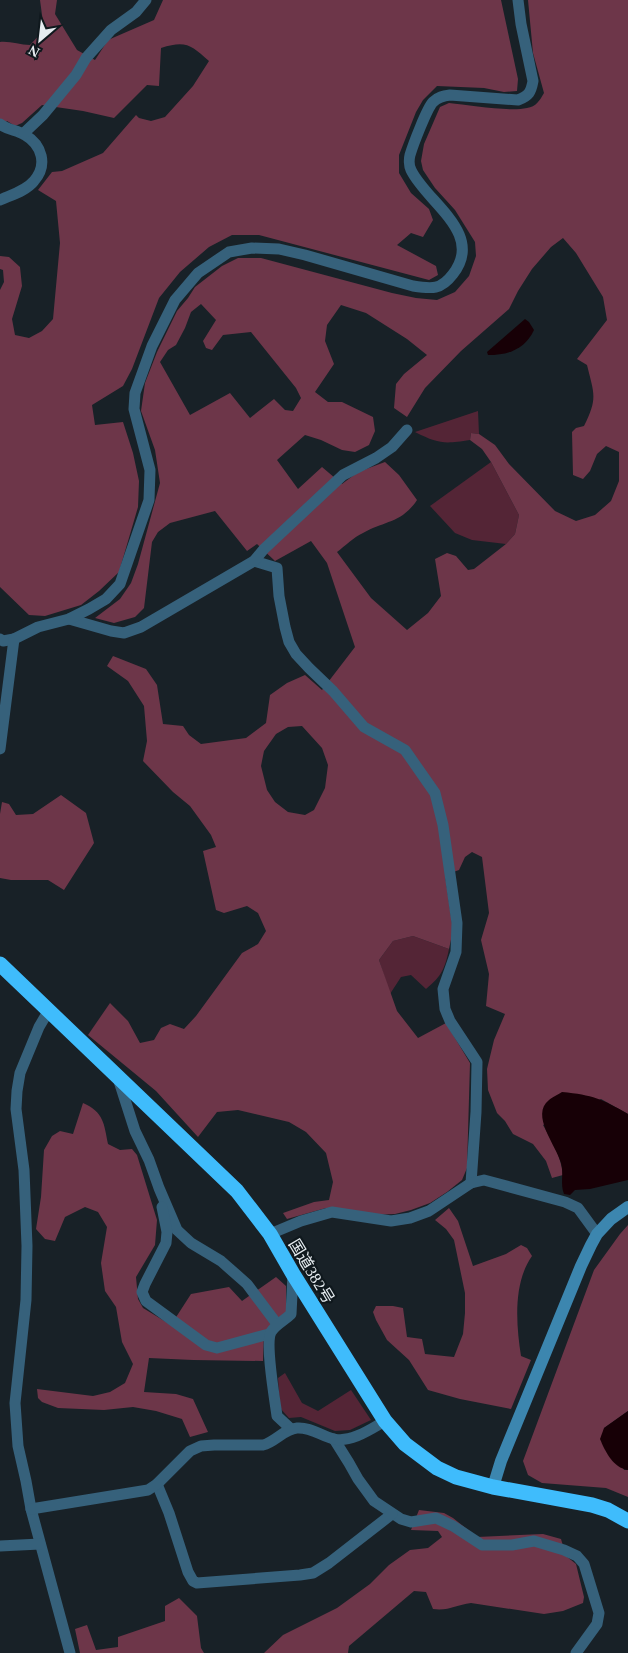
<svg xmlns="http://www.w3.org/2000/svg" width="628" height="1653" font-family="'Times New Roman','Noto Sans JP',serif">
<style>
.green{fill:#542536}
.forest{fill:#6d3649;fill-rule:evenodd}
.water{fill:#170006}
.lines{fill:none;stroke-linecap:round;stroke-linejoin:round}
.street{stroke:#36617b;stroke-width:11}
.secondary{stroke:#3c86af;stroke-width:12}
.highway{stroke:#3fbcfc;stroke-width:15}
.labels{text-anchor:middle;stroke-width:4.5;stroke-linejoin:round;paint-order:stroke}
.street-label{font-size:16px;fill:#e6ecf0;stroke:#0f181d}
</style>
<rect width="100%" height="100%" fill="#182127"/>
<!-- green -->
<g class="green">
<path d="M 478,411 L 479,434 L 471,433 L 470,440 C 444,444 439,444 415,432 Z"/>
<polygon points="491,462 519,515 515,534 506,544 472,540 455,533 430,506"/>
<path d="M 413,936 L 449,949 C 445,968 442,976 426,989 L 411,975 L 401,977 L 390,994 L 379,960 L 393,941 Z"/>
<polygon points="285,1373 302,1403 318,1411 351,1390 371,1420 350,1430 335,1431 301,1417 289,1418 280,1408 278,1378"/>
</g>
<!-- forest -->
<g class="forest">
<path d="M 40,0 L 57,0 L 55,14 L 77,50 L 95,60 L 108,40 L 154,20 L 163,0 L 501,0 L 518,79 L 517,91 L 504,92 L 484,88 L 437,86 L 423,100 L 416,112 L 399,155 L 399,173 L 411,193 L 429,209 L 433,220 L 423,237 L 411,233 L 397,245 L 436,266 L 438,275 L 429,280 L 259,235 L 232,235 L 209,247 L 180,272 L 159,298 L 132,369 L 123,386 L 92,405 L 95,425 L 123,422 L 133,453 L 139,481 L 138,507 L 119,572 L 99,591 L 81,605 L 45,616 L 29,615 L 0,587 L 0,290 L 4,282 L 3,270 L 0,269 L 0,256 L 9,257 L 20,267 L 22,286 L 12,319 L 15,335 L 29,338 L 42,331 L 53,319 L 60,243 L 56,201 L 38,190 L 52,172 L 62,171 L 103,153 L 136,115 L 139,118 L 151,121 L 165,117 L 193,86 L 209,61 C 191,45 186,40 161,48 L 159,86 L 147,85 L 114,118 L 83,111 L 42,105 L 22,123 L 15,126 L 7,121 L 0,127 L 0,42 C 10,41 20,45 30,45 L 44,30 Z"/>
<path d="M 528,0 L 628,0 L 628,1114 L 601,1099 L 543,1125 C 552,1141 561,1156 563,1175 L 552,1178 L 546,1161 L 533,1144 L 513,1134 L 505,1121 L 497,1113 L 488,1090 L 487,1069 L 494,1040 L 505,1014 L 486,1006 L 489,974 L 481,940 L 489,913 L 482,857 L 472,852 L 465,857 L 459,870 L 445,875 L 453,930 L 449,949 L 413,936 L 393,941 L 379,960 L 397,1011 L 418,1038 L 446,1023 L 470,1063 L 467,1168 L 462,1180 L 447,1192 L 430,1203 L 411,1210 L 395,1214 L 371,1215 L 326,1208 L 287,1219 L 283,1213 L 314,1202 L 329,1200 L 333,1182 L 326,1153 L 306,1132 L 289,1122 L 238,1110 L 217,1112 L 198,1137 L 156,1091 L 88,1035 L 110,1003 L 128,1021 L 140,1043 L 154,1040 L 161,1028 L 170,1024 L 184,1029 L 196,1016 L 242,953 L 258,944 L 266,931 L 258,913 L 247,906 L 224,913 L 216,910 L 203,851 L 216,847 L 211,835 L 190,806 L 173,792 L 143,761 L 147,741 L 144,706 L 128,681 L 107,666 L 113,656 L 146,669 L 157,685 L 163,724 L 183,726 L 189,735 L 201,744 L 246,738 L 266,723 L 270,695 L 287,683 L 305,675 L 322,690 L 355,647 L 327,563 L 311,541 L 275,561 L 257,544 L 247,551 L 215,511 L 170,523 L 158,532 L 152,542 L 144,608 L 135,617 L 114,623 L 95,618 L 120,599 L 131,583 L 138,564 L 160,483 L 155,450 L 141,411 L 145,383 L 157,352 L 177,311 L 188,298 L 195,287 L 222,266 L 238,258 L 261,258 L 392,293 L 416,298 L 437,300 L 455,292 L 469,276 L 476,256 L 475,242 L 455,210 L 435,188 L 423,170 L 421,161 L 424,144 L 440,107 L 449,103 C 469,105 509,112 527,108 C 536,107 540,100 544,93 L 533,53 ZM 563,238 L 576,253 L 603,297 L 607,320 L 577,359 L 587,365 C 594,394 598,398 584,426 L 576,428 L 572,432 L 573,475 L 583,479 L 590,471 L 597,454 L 606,446 L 619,452 L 619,481 L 611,501 L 595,515 L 576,521 L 555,511 L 509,464 L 495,445 L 479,434 L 471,433 L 470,440 L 482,449 L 491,462 L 519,515 L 515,534 L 506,544 L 474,569 L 468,570 L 456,556 L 447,553 L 435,559 L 441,596 L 428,613 L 407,630 L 371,598 L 337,552 C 345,546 354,537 363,533 C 384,521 402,523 417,500 L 399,475 L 385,462 L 358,472 L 342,484 L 322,467 L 298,489 L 277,460 L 305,435 L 321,440 L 342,450 L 355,452 L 369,445 L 375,431 L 373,417 L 342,402 L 328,402 L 315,392 L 334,364 L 325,341 L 327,325 L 341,305 L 366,313 L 407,339 L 427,355 L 404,374 L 396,384 L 394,408 L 407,417 L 425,388 L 461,351 L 509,309 L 518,291 L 532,269 L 551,247 ZM 201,304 L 216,320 L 203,341 L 206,348 L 212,350 L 223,335 L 251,332 L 296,388 L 301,398 L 293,411 L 285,410 L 274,399 L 250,418 L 230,393 L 190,415 L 160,362 L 168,350 L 176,345 L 185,328 L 191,312 ZM 302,726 L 322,748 L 328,765 L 325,788 L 314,810 L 305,815 L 288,812 L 275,802 L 267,790 L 261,766 L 264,751 L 276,734 L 288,727 Z"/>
<polygon points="61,795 86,813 94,843 64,890 48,880 11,880 0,878 0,814 2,802 9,804 16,815 33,814"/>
<path d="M 83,1103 C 104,1112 104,1124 108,1144 L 120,1150 L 132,1149 L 137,1155 L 157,1220 L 155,1245 L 136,1277 L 138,1299 L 143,1308 L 171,1325 L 191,1294 L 229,1287 L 242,1301 L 276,1277 L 286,1286 L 286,1315 L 264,1332 L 263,1361 L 193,1360 L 149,1358 L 144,1392 L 176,1394 L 193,1399 L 208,1432 L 190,1437 L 182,1419 L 156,1411 L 133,1407 L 104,1410 L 58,1408 L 42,1402 L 38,1398 L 37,1389 L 93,1396 L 110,1392 L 125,1383 L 133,1364 L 122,1342 L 116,1307 L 105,1291 L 101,1263 L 107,1227 L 98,1212 L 85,1207 L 65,1217 L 55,1241 L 45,1239 L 36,1229 L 41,1197 L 44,1150 L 52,1136 L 60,1131 L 73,1134 Z"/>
<path d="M 449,1208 L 458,1221 L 473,1266 L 506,1254 L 521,1245 L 527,1248 L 532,1256 C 513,1283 516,1324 521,1356 L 531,1360 L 511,1409 L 460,1399 L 428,1390 L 409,1360 L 387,1340 L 376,1320 L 373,1312 L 376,1306 L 393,1306 L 403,1308 L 407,1337 L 422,1339 L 425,1354 L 454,1357 L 463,1334 L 465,1313 L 465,1293 L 454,1240 L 446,1229 L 435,1220 Z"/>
<polygon points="628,1225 628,1411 604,1428 624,1470 628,1470 628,1497 606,1488 542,1483 528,1475 523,1461 594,1270 620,1234"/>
<path d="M 419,1510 L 444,1513 L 453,1518 L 477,1537 L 543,1534 L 561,1539 L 566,1556 L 576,1564 L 584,1597 L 583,1603 L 563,1611 L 544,1614 L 471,1603 C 456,1605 449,1611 433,1609 L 426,1592 L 414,1591 L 349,1646 L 348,1653 L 264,1653 L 283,1635 L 337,1608 L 370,1584 L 389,1565 L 410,1550 L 428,1548 L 442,1537 L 438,1531 L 411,1530 Z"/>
<polygon points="179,1598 197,1616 201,1648 204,1653 80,1653 75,1629 87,1625 96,1650 118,1647 118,1637 165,1621 165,1606"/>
</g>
<!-- water -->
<g class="water">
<path d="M 525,319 L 529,322 L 534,330 C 525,349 509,355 488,355 L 487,352 Z"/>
<path d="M 562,1092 C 593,1095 602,1099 628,1114 L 628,1180 L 590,1189 L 575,1190 L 570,1195 L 564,1194 C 560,1184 564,1174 561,1163 C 556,1145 530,1115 549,1100 C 552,1097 558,1095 562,1092 Z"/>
<path d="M 628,1411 L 628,1470 C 613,1468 605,1451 600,1439 L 604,1428 Z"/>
</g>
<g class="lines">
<!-- street -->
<g class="street">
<path d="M 0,124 C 7,130 17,130 25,135 C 42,145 48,165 34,181 C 26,191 11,195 0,200"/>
<polyline points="24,133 43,115 76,75 86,58 111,30 136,12 146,0"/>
<polyline points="254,561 277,568 279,596 285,627 289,642 296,654 309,668 333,691 364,727 405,750 435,793 443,825 457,923 456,952 443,989 445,1009 450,1021 477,1062 476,1112 471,1183"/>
<polyline points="69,619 111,631 124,633 141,627 254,561 264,549 343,475 376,458 392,447 407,430"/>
<polyline points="0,639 3,641 14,639"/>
<path d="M 0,749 L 14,639 L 38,627 L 69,619 L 89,609 L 106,599 L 120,584 L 149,500 L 150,470 L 134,409 L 135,393 L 152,346 L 175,300 L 198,273 L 229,252 L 252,248 L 279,249 L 305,255 L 413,286 C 432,289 441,290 453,274 C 485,233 426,202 411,170 C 409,166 409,159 410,155 C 413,145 427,108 433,102 C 438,97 443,96 450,95 L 518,100 C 529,96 531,92 533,81 L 521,24 L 518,0"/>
<polyline points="49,1010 39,1027 20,1073 17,1091 16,1109 24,1170 27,1246 26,1300 15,1403 18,1446 26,1481 31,1509 70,1653"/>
<polyline points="118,1078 135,1131 149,1160 159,1188 177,1230 191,1243 221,1261 247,1284 277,1324"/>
<polyline points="162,1207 167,1232 166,1243 145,1284 142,1292 146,1301 206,1345 217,1348 269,1334"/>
<polyline points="270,1234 301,1221 332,1212 391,1221 410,1218 429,1211 471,1183 484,1180 565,1202 578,1208 597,1234"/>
<path d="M 291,1429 L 277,1416 C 275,1401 265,1343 271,1332 C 276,1324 284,1321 291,1314 L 293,1274"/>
<polyline points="334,1439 349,1463 358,1479 374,1501 401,1519 411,1522 436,1518 453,1526 482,1545 512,1545 534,1541 564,1550 577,1556 584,1564 599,1613 597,1624 576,1653"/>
<polyline points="157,1484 169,1513 188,1572 193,1581 197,1583 300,1575 313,1573 329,1563 392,1514"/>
<path d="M 31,1509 L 148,1490 L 157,1484 L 190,1451 L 201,1446 L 214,1445 L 263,1445 C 275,1442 284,1429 297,1428 C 311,1427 321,1436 334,1439 C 351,1443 371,1429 385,1421"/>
<polyline points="0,1546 40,1544"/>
</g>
<!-- secondary -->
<polyline class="secondary" points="493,1487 501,1461 581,1266 591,1245 597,1234 611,1219 628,1207"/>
<!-- highway -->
<polyline class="highway" points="0,964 237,1191 270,1234 293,1274 385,1421 405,1444 437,1468 456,1477 493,1487 592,1505 608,1510 628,1521"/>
</g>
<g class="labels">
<!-- street labels -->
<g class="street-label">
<text transform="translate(312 1271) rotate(59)" y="6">国道382号</text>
</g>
</g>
<!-- north arrow -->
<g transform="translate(40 40) rotate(208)" stroke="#0f181d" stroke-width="4" paint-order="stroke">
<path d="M0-4L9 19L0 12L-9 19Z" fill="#e6ecf0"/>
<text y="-8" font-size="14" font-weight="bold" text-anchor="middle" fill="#e6ecf0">N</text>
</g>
</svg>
